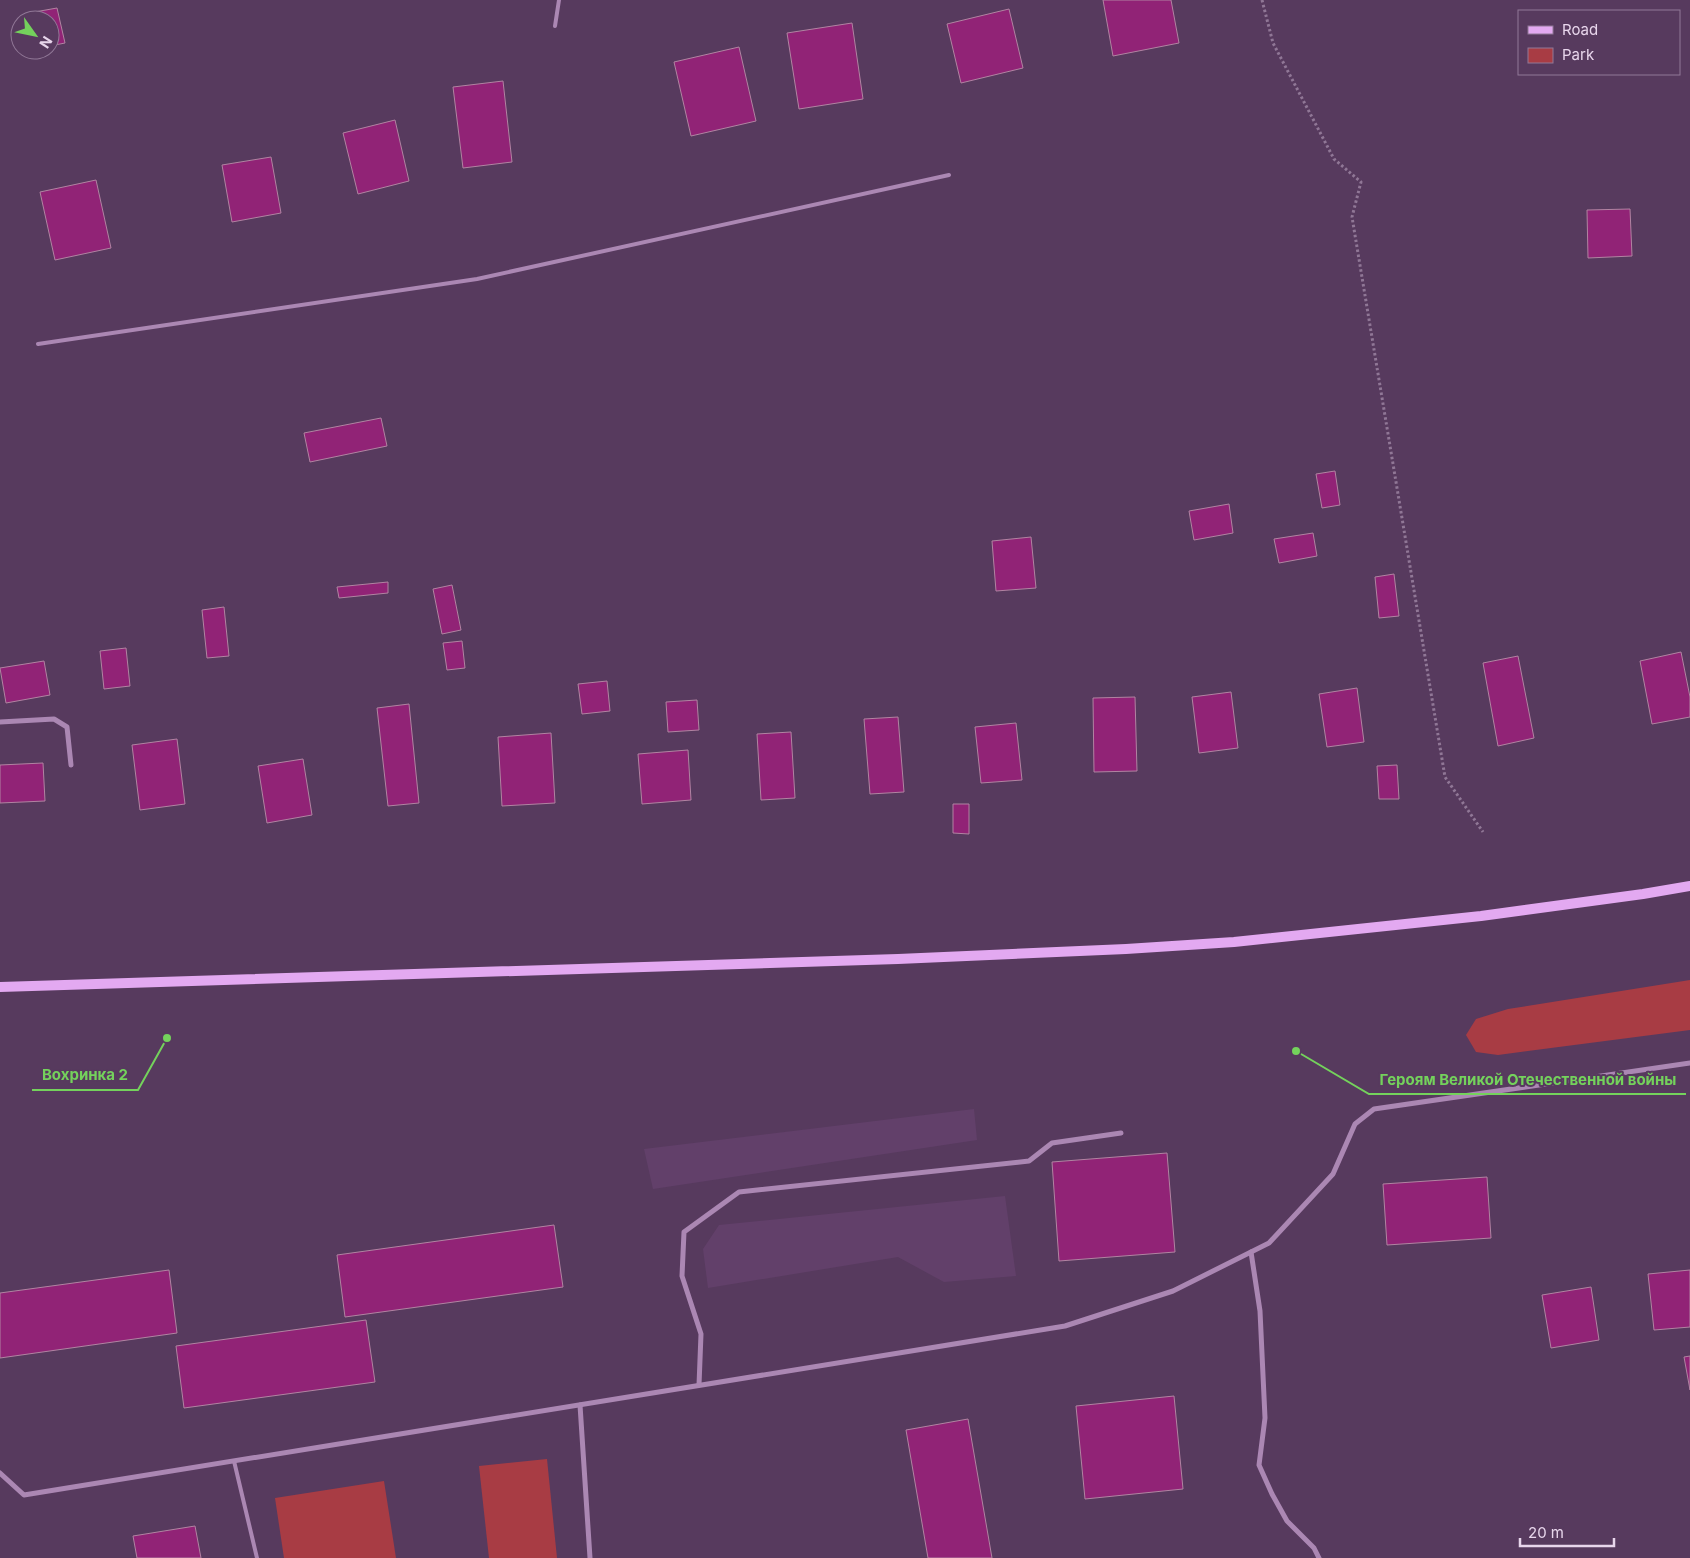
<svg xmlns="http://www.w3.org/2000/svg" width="1690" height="1558" font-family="Inter,sans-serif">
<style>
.built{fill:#62406a}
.green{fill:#a83c44}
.building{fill:#912376;stroke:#b184a2}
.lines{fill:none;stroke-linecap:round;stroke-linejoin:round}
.path{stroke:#907796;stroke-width:3;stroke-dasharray:2.5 2.5;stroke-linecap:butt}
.lane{stroke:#ab87b3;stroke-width:4}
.street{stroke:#ab87b3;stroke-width:5}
.secondary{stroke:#e3a9f1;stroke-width:10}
.leader{fill:none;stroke:#74d25c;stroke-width:2}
.callout-dot{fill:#74d25c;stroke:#573a5e;stroke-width:2}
.callout-label{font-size:15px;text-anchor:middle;font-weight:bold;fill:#74d25c;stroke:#573a5e;stroke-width:4;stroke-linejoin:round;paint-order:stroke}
</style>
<rect width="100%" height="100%" fill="#573a5e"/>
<!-- built -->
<g class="built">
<polygon points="974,1109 977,1140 653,1189 644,1149"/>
<polygon points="1005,1196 1016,1276 944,1282 898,1257 708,1288 703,1249 719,1225"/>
</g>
<!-- green -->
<g class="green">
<polygon points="1690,980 1690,1030 1498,1055 1476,1052 1466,1035 1476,1019 1508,1009"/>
<polygon points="547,1459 557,1558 489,1558 479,1466"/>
<polygon points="384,1481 396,1558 284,1558 275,1498"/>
</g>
<!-- building -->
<g class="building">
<polygon points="1103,0 1171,0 1179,43 1113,56"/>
<polygon points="57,8 65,43 50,46 50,20 30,20 29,13"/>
<polygon points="1009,9 1023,68 961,83 947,24"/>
<polygon points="852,23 863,99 799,109 787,33"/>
<polygon points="739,47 756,121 691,136 674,62"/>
<polygon points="503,81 512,162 463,168 453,87"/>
<polygon points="395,120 409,181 358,194 343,133"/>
<polygon points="271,157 281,213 232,222 222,165"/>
<polygon points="96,180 111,248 55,260 40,192"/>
<polygon points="1630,209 1632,256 1588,258 1587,210"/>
<polygon points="381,418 387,446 310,462 304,433"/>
<polygon points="1335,471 1340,505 1322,508 1316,474"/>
<polygon points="1229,504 1233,533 1194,540 1189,511"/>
<polygon points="1313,533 1317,556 1279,563 1274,539"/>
<polygon points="1031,537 1036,588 996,591 992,541"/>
<polygon points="1394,574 1399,616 1379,618 1375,577"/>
<polygon points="388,582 388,593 339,598 337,587"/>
<polygon points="452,585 461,630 442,634 433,589"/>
<polygon points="224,607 229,656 207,658 202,610"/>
<polygon points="462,641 465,668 447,670 443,643"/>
<polygon points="126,648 130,686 104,689 100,651"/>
<polygon points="1681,652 1690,697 1690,717 1652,724 1640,661"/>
<polygon points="1518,656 1534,738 1498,746 1483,663"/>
<polygon points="44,661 50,695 6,703 0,668"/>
<polygon points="607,681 610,711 582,714 578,684"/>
<polygon points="1357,688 1364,742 1327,747 1319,694"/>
<polygon points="1231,692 1238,748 1199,753 1192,697"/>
<polygon points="1135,697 1137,771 1094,772 1093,698"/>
<polygon points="697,700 699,730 668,732 666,702"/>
<polygon points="409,704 419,803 388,806 377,708"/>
<polygon points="898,717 904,792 870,794 864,719"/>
<polygon points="1016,723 1022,780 981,783 975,727"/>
<polygon points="791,732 795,798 761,800 757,734"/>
<polygon points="551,733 555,803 502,806 498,737"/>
<polygon points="177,739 185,804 140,810 132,745"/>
<polygon points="688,750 691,800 642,804 638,754"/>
<polygon points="303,759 312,815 267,823 258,766"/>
<polygon points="43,763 45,801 0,803 0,765"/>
<polygon points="1397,765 1399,799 1379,799 1377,766"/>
<polygon points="953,804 969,804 969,834 953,833"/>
<polygon points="1167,1153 1175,1252 1059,1261 1052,1162"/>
<polygon points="1487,1177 1491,1238 1387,1245 1383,1184"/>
<polygon points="554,1225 563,1287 345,1317 337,1255"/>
<polygon points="169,1270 177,1333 0,1358 0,1293"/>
<polygon points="1690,1270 1690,1327 1654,1330 1648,1274"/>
<polygon points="1591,1287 1599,1340 1551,1348 1542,1295"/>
<polygon points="366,1320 375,1382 184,1408 176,1346"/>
<polygon points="1690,1356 1690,1390 1684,1357"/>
<polygon points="1174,1396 1183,1489 1085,1499 1076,1406"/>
<polygon points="968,1419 992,1558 928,1558 906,1430"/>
<polygon points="195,1526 201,1558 137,1558 133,1536"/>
</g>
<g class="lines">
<!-- path -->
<polyline class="path" points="1262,0 1273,43 1334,159 1361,182 1352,217 1445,777 1483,832"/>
<!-- lane -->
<g class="lane">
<polyline points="555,26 559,0"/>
<polyline points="38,344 477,279 949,175"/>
<polyline points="234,1461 257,1558"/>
</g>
<!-- street -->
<g class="street">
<polyline points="0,722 54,719 67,727 71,765"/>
<polyline points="1251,1252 1260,1311 1265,1418 1259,1465 1272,1494 1287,1521 1314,1548 1319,1558"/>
<polyline points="699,1385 701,1334 682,1276 684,1232 739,1192 1029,1161 1052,1143 1121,1133"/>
<polyline points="580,1405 590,1558"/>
<polyline points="0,1473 24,1495 1065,1326 1173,1291 1269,1243 1333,1174 1355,1124 1374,1109 1690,1063"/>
</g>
<!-- secondary -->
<polyline class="secondary" points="0,987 898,959 1126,949 1234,942 1481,916 1643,894 1690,886"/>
</g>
<!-- callouts -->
<path class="leader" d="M167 1038L138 1090H32M1296 1051L1369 1094H1686"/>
<g class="callout-dot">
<circle cx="167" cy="1038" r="5"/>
<circle cx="1296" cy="1051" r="5"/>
</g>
<g class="callout-label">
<text x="85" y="1080">Вохринка 2</text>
<text x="1528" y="1085">Героям Великой Отечественной войны</text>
</g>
<!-- legend -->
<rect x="1518" y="10" width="162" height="65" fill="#573a5e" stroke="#917897"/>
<rect x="1528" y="26" width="25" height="8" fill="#e3a9f1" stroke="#917897"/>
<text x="1562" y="35" font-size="15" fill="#e8d6ec">Road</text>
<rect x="1528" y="48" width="25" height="15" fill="#a83c44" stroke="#917897"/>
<text x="1562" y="60" font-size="15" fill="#e8d6ec">Park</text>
<!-- north arrow -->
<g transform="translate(35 35) rotate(123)"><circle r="24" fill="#573a5e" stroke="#917897"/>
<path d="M0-4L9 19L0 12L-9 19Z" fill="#74d25c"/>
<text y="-8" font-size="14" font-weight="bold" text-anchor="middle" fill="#e8d6ec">N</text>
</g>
<!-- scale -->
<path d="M1520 1538v8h94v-8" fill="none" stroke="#e8d6ec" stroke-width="2.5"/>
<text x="1528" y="1538" font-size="15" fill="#e8d6ec" stroke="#573a5e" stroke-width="4" paint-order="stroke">20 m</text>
</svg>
